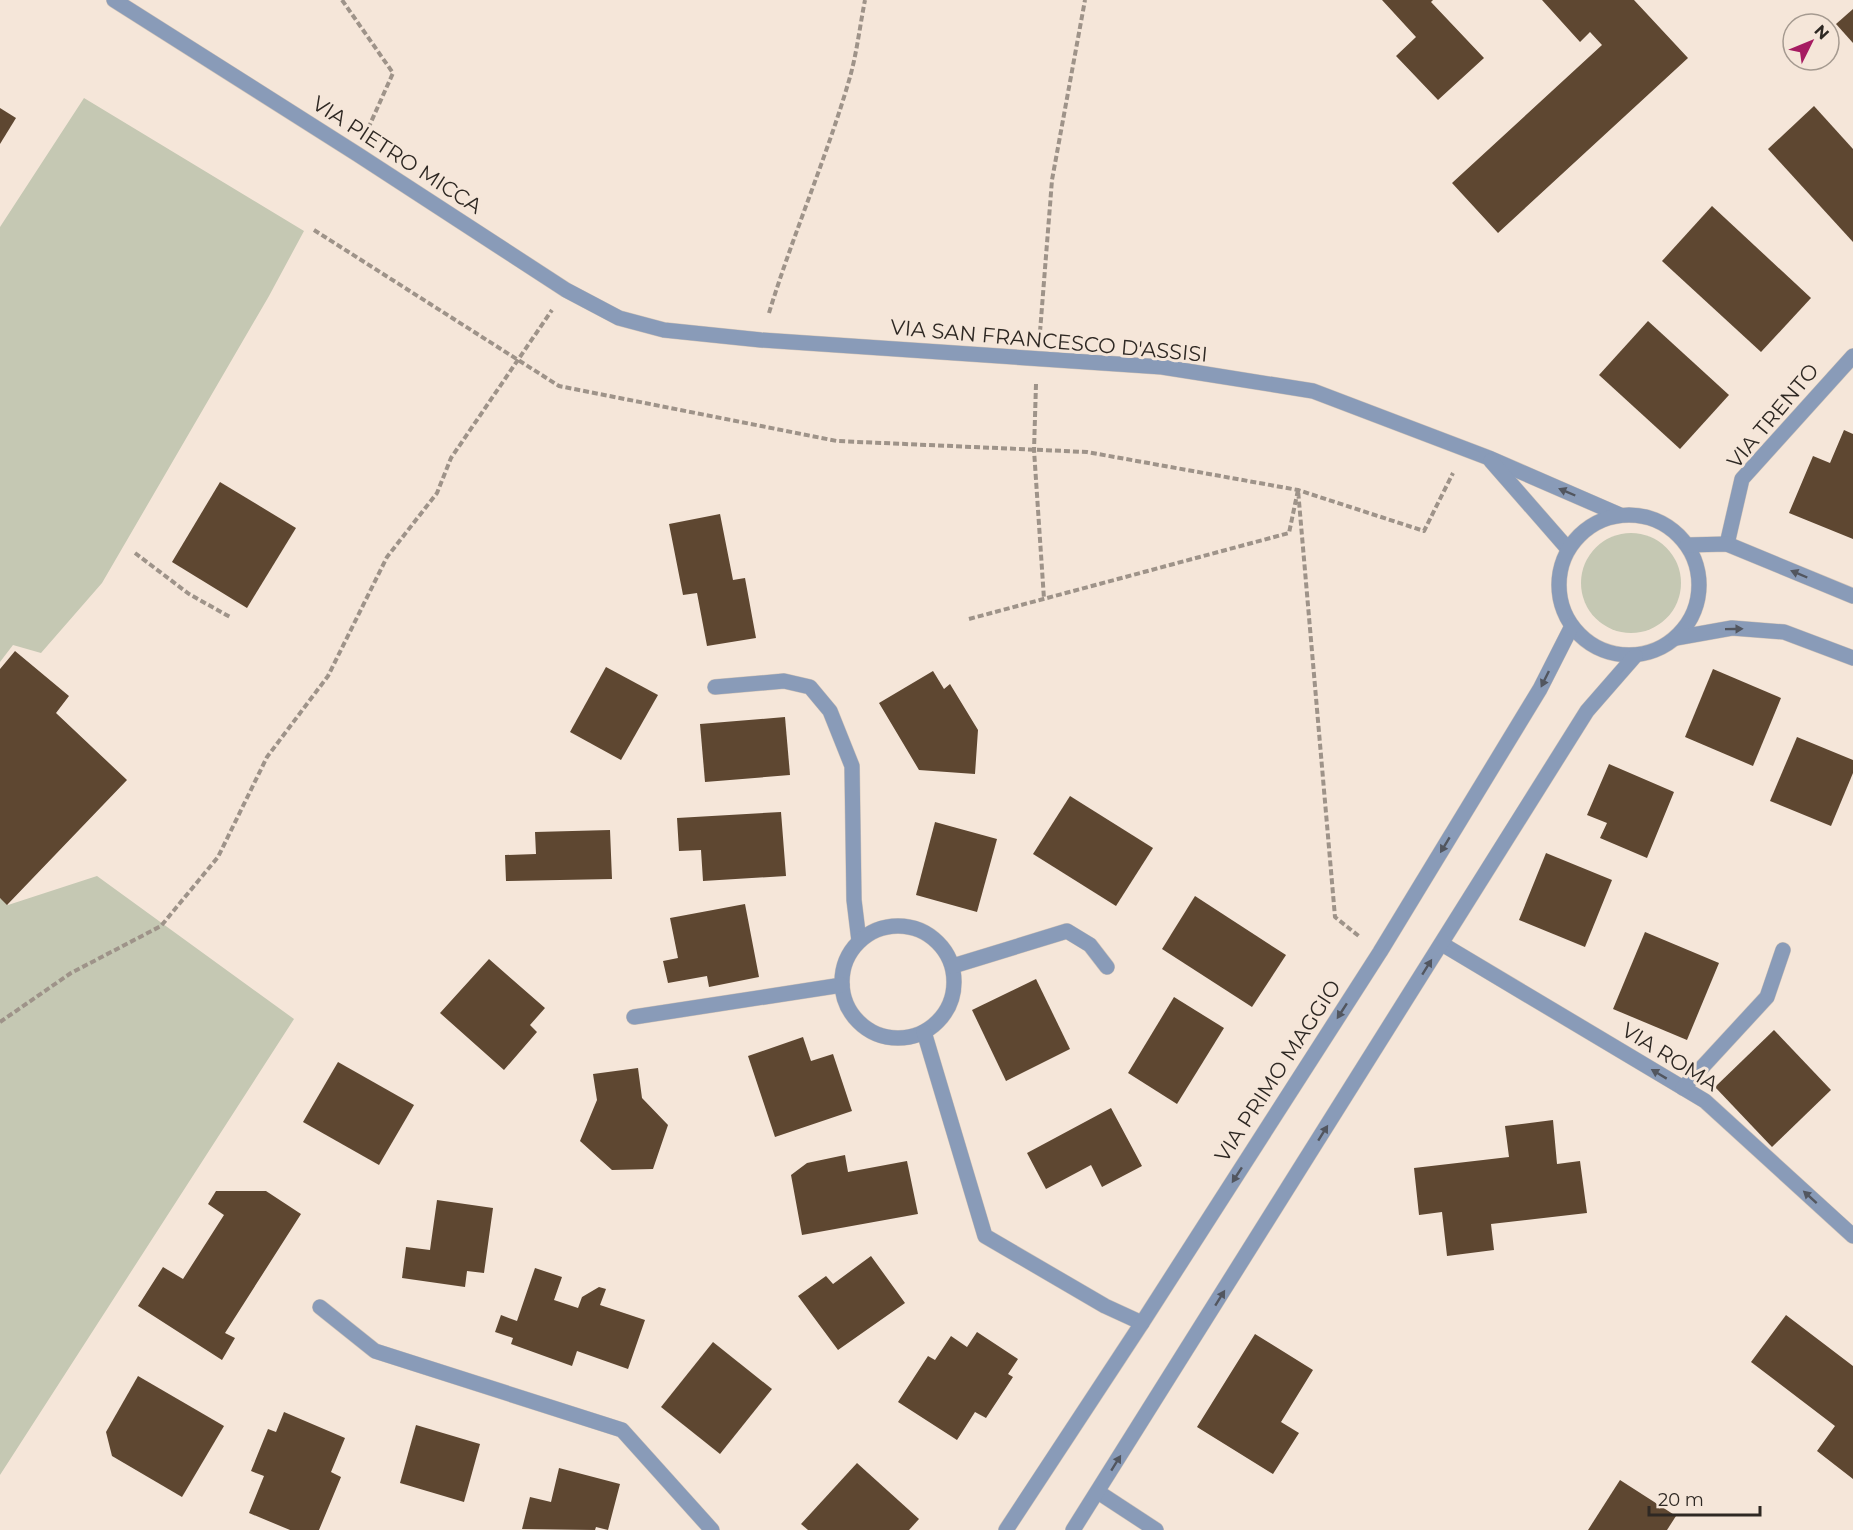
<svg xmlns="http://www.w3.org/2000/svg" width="1853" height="1530" font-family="Montserrat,sans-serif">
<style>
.green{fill:#c5c8b3}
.building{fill:#5e4731}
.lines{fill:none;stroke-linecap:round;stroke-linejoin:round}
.minor-casing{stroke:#d1c4b8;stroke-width:16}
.path{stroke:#9e9389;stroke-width:4;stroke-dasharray:6 3;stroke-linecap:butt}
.minor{stroke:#899bb8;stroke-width:15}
.oneway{fill:#52565f}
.labels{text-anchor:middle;stroke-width:6;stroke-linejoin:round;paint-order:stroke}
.street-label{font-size:21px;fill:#2e2823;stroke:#f5e6d9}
</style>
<rect width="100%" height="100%" fill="#f5e6d9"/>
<!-- green -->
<g class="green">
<polygon points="84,98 304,231 269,296 102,583 41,653 13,645 0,662 0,227"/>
<circle cx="1631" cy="583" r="50"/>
<polygon points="97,876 294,1019 0,1475 0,898 8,905"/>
</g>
<!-- building -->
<g class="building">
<polygon points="1382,0 1433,0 1431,2 1484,58 1438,100 1396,56 1416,37"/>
<polygon points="1542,0 1634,0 1688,58 1498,233 1452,183 1602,45 1590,32 1580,42"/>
<polygon points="1853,9 1853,43 1836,24"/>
<polygon points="1814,106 1853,149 1853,242 1768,149"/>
<polygon points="0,108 16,118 0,144"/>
<polygon points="1712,206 1811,298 1761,352 1662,261"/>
<polygon points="1648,321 1729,395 1680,449 1599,375"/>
<polygon points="1844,430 1853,434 1853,539 1789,513 1813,456 1830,463"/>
<polygon points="220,482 296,528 247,608 172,562"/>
<polygon points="720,514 733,580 745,578 756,638 707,646 697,593 683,595 669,524"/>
<polygon points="15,651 69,696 56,713 127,780 7,905 0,898 0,669"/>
<polygon points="606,667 658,695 621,760 570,732"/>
<polygon points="1713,669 1781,698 1753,766 1685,737"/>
<polygon points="933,671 944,689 950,684 978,730 975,774 919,770 879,703"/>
<polygon points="785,717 790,775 705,782 700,724"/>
<polygon points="1797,737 1853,760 1853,773 1831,826 1770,801"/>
<polygon points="1609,764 1674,792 1647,858 1600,838 1607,823 1587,815"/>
<polygon points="1070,796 1153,848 1116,906 1033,854"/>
<polygon points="781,812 786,876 703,881 701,850 679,851 677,818"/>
<polygon points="935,822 997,839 977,912 916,895"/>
<polygon points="610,830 612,879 506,881 505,855 536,854 535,832"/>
<polygon points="1546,853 1612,880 1585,947 1519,920"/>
<polygon points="1195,896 1286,955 1252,1007 1162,949"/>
<polygon points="745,904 759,977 709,987 707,976 668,983 663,961 678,958 670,918"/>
<polygon points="1645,932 1719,963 1687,1040 1613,1009"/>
<polygon points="489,959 545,1008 530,1025 537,1032 504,1070 440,1013"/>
<polygon points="1036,979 1070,1049 1006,1081 972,1010"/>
<polygon points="1174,997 1224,1028 1177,1104 1128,1073"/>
<polygon points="1774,1030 1831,1090 1772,1147 1715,1087"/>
<polygon points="803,1037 811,1061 833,1054 852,1111 775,1137 748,1056"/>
<polygon points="338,1062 414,1105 379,1165 303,1122"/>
<polygon points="638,1068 642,1098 668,1125 653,1169 612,1170 580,1141 597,1100 593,1074"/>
<polygon points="1111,1108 1142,1166 1102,1187 1091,1165 1046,1189 1027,1153"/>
<polygon points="1553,1120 1557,1164 1580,1161 1587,1213 1491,1224 1494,1250 1447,1256 1442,1212 1419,1215 1414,1168 1509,1157 1505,1126"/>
<polygon points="845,1155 848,1172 907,1161 918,1214 802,1235 791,1175 807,1163"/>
<polygon points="216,1191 266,1191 301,1214 225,1333 235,1338 222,1360 138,1306 163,1267 183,1279 224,1215 208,1204"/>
<polygon points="437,1200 493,1208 484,1273 467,1271 465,1287 402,1278 406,1247 430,1250"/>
<polygon points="871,1256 905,1303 838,1350 798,1296 826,1276 833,1284"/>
<polygon points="535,1268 562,1277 554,1300 578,1308 582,1297 599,1287 606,1289 600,1305 645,1320 628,1369 577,1351 572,1366 511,1344 513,1338 495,1332 501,1315 517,1321"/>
<polygon points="1786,1315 1853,1366 1853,1479 1817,1451 1835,1426 1751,1362"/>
<polygon points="977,1332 1018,1359 1008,1374 1013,1377 986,1418 975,1412 957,1440 898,1402 928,1356 935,1360 951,1336 967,1347"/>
<polygon points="1255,1334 1313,1370 1281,1422 1299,1433 1273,1474 1197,1427"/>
<polygon points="713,1342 772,1389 720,1454 661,1407"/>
<polygon points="138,1376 224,1426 182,1497 112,1456 106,1432"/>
<polygon points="284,1412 345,1438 331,1472 341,1477 319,1530 290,1530 249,1513 264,1476 251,1471 268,1429 276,1432"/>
<polygon points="416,1425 480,1444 464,1502 400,1483"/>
<polygon points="857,1463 919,1519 909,1530 808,1530 801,1524"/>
<polygon points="559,1468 620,1484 608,1530 596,1527 595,1530 522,1529 530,1497 551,1502"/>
<polygon points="1620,1480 1676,1516 1667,1530 1588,1530"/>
</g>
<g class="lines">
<!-- minor casing -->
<g class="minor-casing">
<g id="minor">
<polyline points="114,0 357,154 566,290 619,318 664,330 761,340 1162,367 1313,391 1489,458 1620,515"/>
<polyline points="1491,461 1568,549"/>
<circle cx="1629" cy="585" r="70"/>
<polyline points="1727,544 1742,479 1853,356"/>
<polyline points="1687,545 1727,544 1853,596"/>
<polyline points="1676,638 1732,628 1784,632 1853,658"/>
<polyline points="715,687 784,681 810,687 830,711 852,766 854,900 859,941"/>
<circle cx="898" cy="982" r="56"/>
<polyline points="1442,944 1705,1101 1853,1236"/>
<polyline points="953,966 1067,931 1090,945 1107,967"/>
<polyline points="634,1017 842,985"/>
<polyline points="924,1032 985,1236 1105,1306 1142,1323"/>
<polyline points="1683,1088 1767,997 1783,950"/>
<polyline points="320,1307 375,1351 622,1430 712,1530"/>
<polyline points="1098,1492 1156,1530"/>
<polyline points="1006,1530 1142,1323 1380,952 1540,689 1572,626"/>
<polyline points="1073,1530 1587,711 1635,656"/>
</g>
</g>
<!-- path -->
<g class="path">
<polyline points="342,0 393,73 367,131"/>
<polyline points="314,230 559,386 837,441 1087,452 1298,490 1424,531 1453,473"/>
<path d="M 769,313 C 793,234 827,157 850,77 C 857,52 860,25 865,0"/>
<polyline points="1040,332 1052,180 1085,0"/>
<polyline points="1036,384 1034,450 1044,599"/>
<polyline points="135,553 189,594 230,617"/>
<polyline points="969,619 1289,533 1298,490 1335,917 1360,937"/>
<polyline points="0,1022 71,973 161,926 218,857 267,757 328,676 387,557 437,493 451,458 552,310"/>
</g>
<!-- minor -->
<use href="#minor" class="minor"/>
</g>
<!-- one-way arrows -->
<defs><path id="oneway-solid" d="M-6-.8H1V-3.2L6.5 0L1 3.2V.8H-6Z" transform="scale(1.5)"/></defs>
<g class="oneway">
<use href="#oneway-solid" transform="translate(1567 492) rotate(-157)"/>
<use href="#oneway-solid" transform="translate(1799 574) rotate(-157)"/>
<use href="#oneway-solid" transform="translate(1734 629) rotate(-1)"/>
<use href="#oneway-solid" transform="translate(1545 679) rotate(116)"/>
<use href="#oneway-solid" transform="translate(1445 845) rotate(121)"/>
<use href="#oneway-solid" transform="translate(1427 967) rotate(-58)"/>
<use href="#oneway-solid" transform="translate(1342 1011) rotate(123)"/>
<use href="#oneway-solid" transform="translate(1659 1074) rotate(-149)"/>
<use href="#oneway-solid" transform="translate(1323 1133) rotate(-58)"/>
<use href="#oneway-solid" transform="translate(1237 1175) rotate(123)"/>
<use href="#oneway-solid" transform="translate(1810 1197) rotate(-138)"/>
<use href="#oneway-solid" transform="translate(1220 1298) rotate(-58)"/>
<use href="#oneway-solid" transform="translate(1116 1463) rotate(-58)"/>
</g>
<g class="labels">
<!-- street labels -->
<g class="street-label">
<text transform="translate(397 155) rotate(33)" y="7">VIA PIETRO MICCA</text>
<text transform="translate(1049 341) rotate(5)" y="7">VIA SAN FRANCESCO D'ASSISI</text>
<text transform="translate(1773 416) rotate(-50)" y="7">VIA TRENTO</text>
<text transform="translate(1670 1057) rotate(32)" y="7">VIA ROMA</text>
<text transform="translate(1278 1071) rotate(-57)" y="7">VIA PRIMO MAGGIO</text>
</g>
</g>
<!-- north arrow -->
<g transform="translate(1811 42) rotate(47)"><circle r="28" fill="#f5e6d9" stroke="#a59a90" stroke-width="1.5"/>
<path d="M0-4.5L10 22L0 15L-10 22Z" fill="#a61b61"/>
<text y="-9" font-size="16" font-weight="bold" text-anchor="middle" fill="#2e2823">N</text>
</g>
<!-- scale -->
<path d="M1649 1506v9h111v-9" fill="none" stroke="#2e2823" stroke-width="3"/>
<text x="1658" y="1506" font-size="18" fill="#2e2823" stroke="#f5e6d9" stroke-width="4.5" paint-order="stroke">20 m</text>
</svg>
